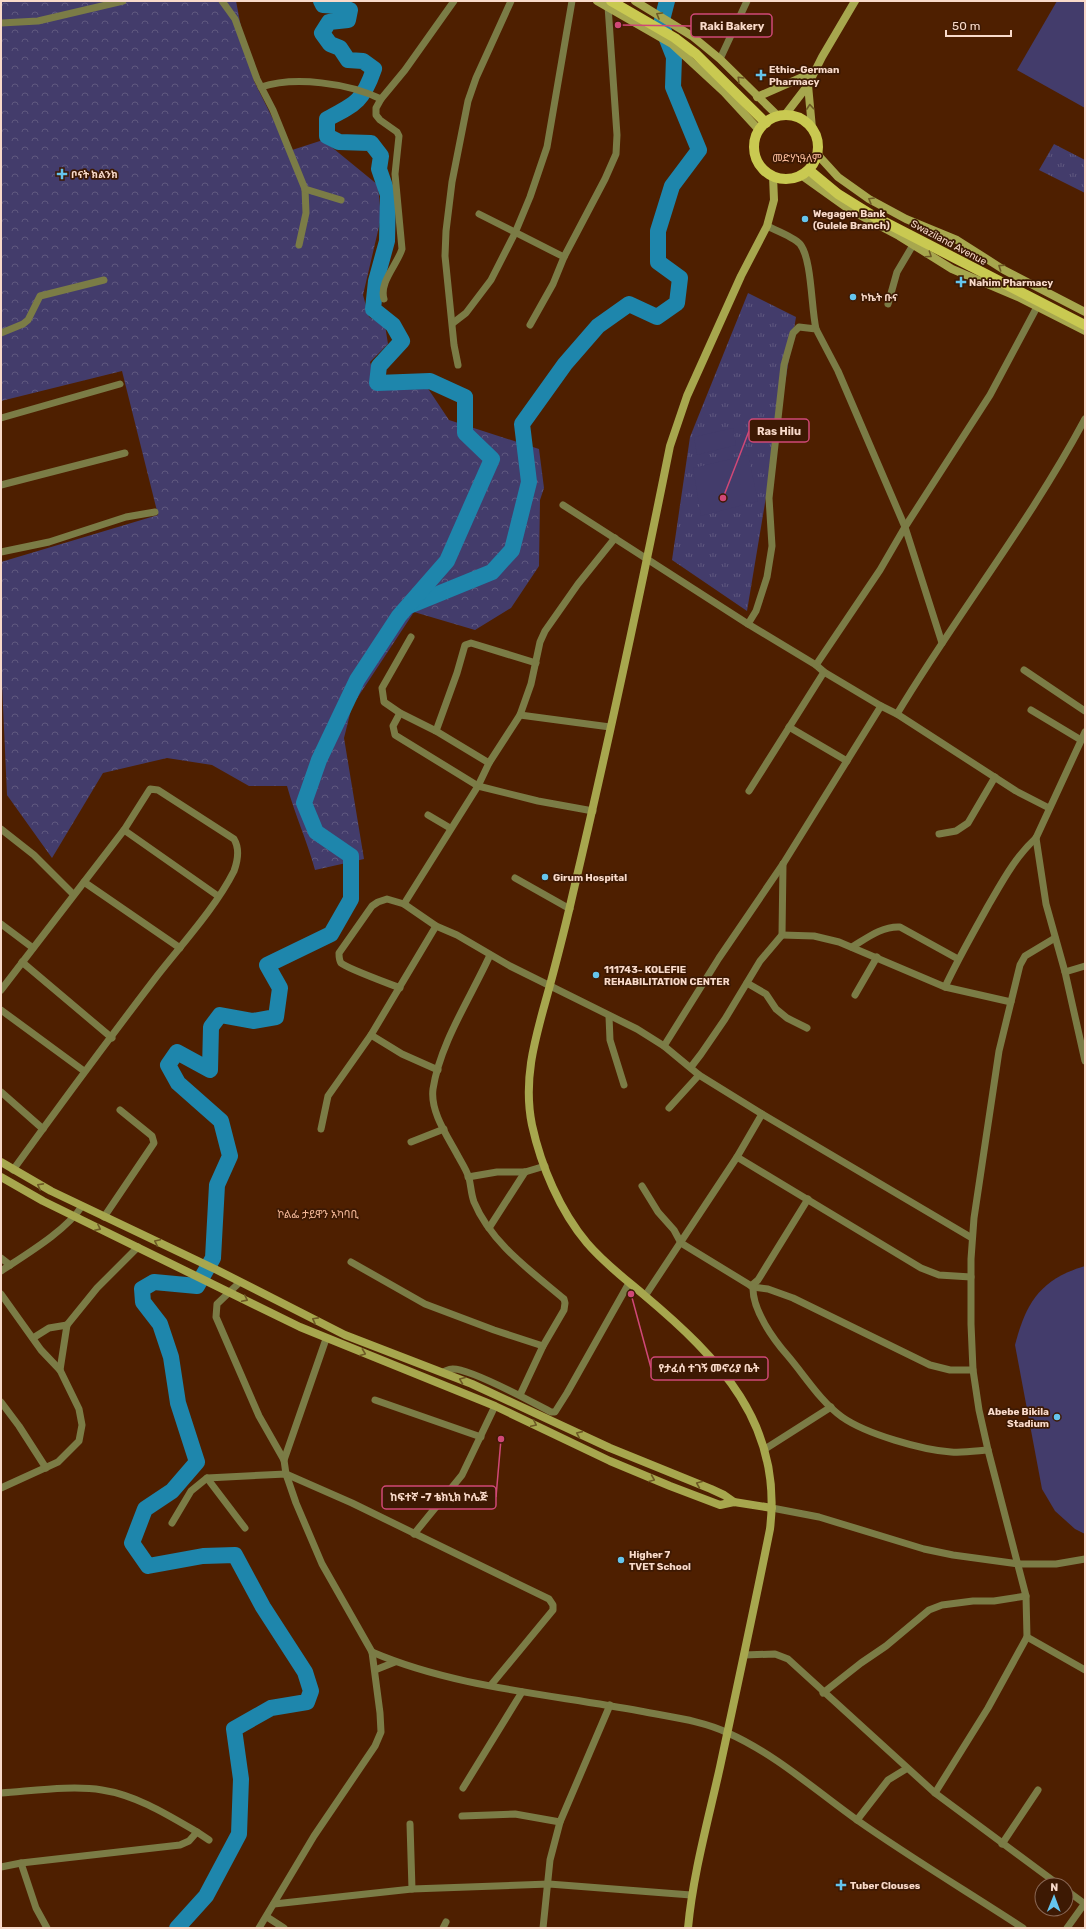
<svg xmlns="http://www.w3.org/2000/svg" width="1086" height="1929" font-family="Rubik,'Noto Sans Ethiopic',sans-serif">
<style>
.grass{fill:url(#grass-tufts)}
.forest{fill:url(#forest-crowns)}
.garden{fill:#433c6b}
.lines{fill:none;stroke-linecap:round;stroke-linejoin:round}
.river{stroke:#1e86ac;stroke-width:16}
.street{stroke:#7b7c46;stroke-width:7}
.secondary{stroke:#a7a74e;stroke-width:8}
.primary{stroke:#c9c951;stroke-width:10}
.oneway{stroke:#6d5925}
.poi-dot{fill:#65c5ee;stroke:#3d1903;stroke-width:1.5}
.labels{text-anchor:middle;stroke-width:3.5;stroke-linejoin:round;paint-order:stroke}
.poi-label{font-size:10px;font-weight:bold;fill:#f9daca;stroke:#3d1903;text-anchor:start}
.street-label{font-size:10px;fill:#f9daca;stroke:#3d1903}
.neighbourhood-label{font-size:11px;fill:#f3b797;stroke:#3d1903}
.leader{fill:none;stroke:#d04877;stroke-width:1.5}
.callout-dot{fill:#d04877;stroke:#3d1903;stroke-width:1.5}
.callout{fill:#3d1903;stroke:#d04877;stroke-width:1.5}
.callout-label{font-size:11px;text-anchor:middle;font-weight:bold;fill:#f9daca}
</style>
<defs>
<pattern id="grass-tufts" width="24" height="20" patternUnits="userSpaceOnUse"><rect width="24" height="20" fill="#433c6b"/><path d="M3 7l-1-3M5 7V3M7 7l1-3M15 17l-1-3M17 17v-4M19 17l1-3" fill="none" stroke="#5f587f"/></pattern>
<pattern id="forest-crowns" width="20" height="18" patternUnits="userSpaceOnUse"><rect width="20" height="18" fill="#433c6b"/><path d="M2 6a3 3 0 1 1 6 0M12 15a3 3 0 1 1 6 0" fill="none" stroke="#5f587f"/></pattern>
</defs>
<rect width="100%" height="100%" fill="#4e1f00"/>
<!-- grass -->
<g class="grass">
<polygon points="1054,144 1085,160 1085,193 1039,170"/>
<polygon points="748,293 796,317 747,611 672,560 690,437"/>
</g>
<!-- forest -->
<path class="forest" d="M 1,1 L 236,1 L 242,32 L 254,81 L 289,151 L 323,140 L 378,185 L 381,218 L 363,295 L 369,317 L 385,325 L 388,344 L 370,362 L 379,388 L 427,387 L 449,420 L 539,449 L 544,488 L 540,500 L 539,566 L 511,608 L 475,630 L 414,612 L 352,706 L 344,738 L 364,859 L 315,870 C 307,841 295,815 287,786 L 249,786 L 212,765 L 167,758 L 103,773 L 52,858 L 7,795 L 1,662 L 1,562 L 158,515 L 122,371 L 1,401 Z"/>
<!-- garden -->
<g class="garden">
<polygon points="1057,1 1081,1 1085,3 1085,108 1017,70"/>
<polygon points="733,428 736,445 697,455 694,437"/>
<polygon points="748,455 758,501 701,516 693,468"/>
<path d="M 1085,1266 L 1085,1534 L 1075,1529 L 1055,1511 L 1042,1489 L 1015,1345 C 1026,1302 1041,1279 1085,1266 Z"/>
</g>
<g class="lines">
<!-- river -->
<g class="river">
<polyline points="411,605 492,572 512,550 529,482 522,424 565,364 598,326 629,304 657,317 677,303 680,278 658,262 658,231 672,186 699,150 673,87 674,57 661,24 667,1"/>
<path d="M 177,1928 L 206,1896 L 239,1834 L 241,1779 L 234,1729 L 271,1708 L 307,1702 L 311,1691 L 305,1672 L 263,1607 L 235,1555 L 203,1556 L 148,1566 L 132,1543 L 145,1509 L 172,1491 L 197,1462 L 178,1403 L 171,1357 L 160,1324 L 143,1302 L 142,1289 L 154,1282 L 197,1286 L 213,1258 L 217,1185 L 230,1156 L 221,1121 L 178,1083 L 168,1065 L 177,1052 L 210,1070 L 211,1027 L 220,1015 L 253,1021 L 276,1017 L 280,988 L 267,965 L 331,934 L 351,899 L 351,856 L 316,832 L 304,803 L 319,760 L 357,680 L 399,616 L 447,561 L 492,459 L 465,433 L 465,397 L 430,381 L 377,383 L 379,366 L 402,341 L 393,325 L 373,309 L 376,281 L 387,241 L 388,195 L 379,169 L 381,156 L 371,143 L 339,142 L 327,136 L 327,119 C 356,104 363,101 374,69 L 363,61 L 348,60 L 340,48 L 330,44 L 322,33 L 329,22 L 348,20 L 350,10 L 338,6 L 323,5 L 321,1"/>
</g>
<!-- street -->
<g class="street">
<polyline points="222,1 235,19 257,79 273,110 305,189 306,213 299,245"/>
<polyline points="1,23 38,21 123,1"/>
<polyline points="720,59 747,1"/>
<path d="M 261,87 C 295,76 348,83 381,99"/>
<polyline points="305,189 341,200"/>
<polyline points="479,214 564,257"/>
<path d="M 767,226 C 775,230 794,237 800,244 C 812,259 811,307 816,329"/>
<path d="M 384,299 C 379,282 397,265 402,249 L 395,174 L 399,136 L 397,132 L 380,120 L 376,115 L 376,108 L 381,99 L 405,70 L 454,1"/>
<polyline points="888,304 897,272 913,245"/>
<polyline points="453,323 466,313 491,280 515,233 530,197 547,147 572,1"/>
<polyline points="530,325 553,284 564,257 605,179 616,154 617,135 608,6"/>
<polyline points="1,333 23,324 28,320 40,296 104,280"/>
<polyline points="458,365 454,345 445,256 446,231 452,182 468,101 476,78 511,1"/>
<polyline points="1,418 120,384"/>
<polyline points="1,485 125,453"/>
<polyline points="563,505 748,624 816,665 824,672 881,706 897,714 1016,791 1049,808"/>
<polyline points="1,552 49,542 126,517 155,512"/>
<polyline points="748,624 756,611 767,577 772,546 769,498 784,365 793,333 799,327 816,329 838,371 905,527 942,643"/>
<polyline points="411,637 382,688 384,702 400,713 436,731 489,763"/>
<polyline points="816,665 880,570 905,527 990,395 1037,307"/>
<polyline points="1024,670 1085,711"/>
<polyline points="1031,710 1081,740"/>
<polyline points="400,713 393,726 395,735 478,786 538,801 593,811"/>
<path d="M 897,714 C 957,614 1030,522 1085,419"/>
<polyline points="520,715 610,727"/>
<polyline points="789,727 847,761"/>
<polyline points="436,731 457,673 465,645 471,643 536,663"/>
<polyline points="749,791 824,672"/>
<polyline points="428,815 450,828"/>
<polyline points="1,829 34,855 73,894"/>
<polyline points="124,830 218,896"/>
<polyline points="939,834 956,831 968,823 995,777"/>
<polyline points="1036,838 1046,904 1065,972 1085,1061"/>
<polyline points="515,878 570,909"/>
<polyline points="84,882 180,948"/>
<polyline points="404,904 478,786 489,763 520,715 531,684 540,642 545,631 578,584 615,538"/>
<polyline points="1,924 33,948"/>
<polyline points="782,935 814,936 839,942 945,987 1011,1002"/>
<path d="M 852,947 C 867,938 882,926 900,927 L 958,959"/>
<path d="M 490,955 C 471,997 440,1043 433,1089 C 430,1112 448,1137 458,1156 C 462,1163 467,1171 469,1178 C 471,1186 471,1194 474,1202 C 491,1243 531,1271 564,1299 L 565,1303 L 564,1310 L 543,1346 L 520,1395"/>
<polyline points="22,962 112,1038"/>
<polyline points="1065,972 1085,966"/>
<polyline points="747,983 766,994 776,1009 787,1018 807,1028"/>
<path d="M 945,987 C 958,959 973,933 988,906 C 1002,882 1015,857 1036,838 L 1085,732"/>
<path d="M 400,988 C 390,984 346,968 341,963 C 339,960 339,956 339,953 L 372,906 L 378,902 L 387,899 L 404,904 L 436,926 L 457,935 L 510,966 L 637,1029 L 664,1046 L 699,1075 L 762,1114 L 972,1238"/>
<path d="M 1,990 L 124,830 L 150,789 L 158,790 L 234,839 C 240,849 238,860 234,871 C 216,907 182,944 157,976 C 108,1040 60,1105 13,1170"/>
<polyline points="855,995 877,957"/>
<polyline points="1,1010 84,1071"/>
<polyline points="609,1016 610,1040 624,1085"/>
<polyline points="371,1035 402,1054 438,1070"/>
<polyline points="664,1046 719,958 783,864 881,706"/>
<polyline points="691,1067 701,1054 725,1019 760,961 782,935 783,864"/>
<polyline points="1,1092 43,1129"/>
<polyline points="669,1108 699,1075"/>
<polyline points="321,1129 328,1096 371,1035 436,926"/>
<polyline points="411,1142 444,1129"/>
<polyline points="737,1157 921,1268 939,1275 971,1277"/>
<polyline points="468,1177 497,1172 525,1172 545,1166"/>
<polyline points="642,1186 658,1212 674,1230 681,1243 753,1287 768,1289 793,1298 930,1365 950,1370 973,1370"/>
<polyline points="104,1217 154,1143 152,1136 120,1110"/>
<polyline points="489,1228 525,1172"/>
<polyline points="1,1258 10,1265"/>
<polyline points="351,1262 425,1304 494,1330 543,1346"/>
<path d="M 1,1271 C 25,1255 67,1230 82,1206"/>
<polyline points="240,1282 217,1304 216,1317 259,1416 284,1460 286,1474 296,1503 322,1564 372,1652 380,1713 381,1732 375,1746 314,1836 259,1928"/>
<polyline points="751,1286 758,1280 808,1199"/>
<path d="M 753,1287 C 752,1310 774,1340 788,1356 C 805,1376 821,1402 842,1417 C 866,1434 922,1450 951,1452 C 963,1453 976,1451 988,1450"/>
<polyline points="1,1294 41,1350 60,1370 79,1409 82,1425 79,1441 58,1462 1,1488"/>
<polyline points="645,1296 737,1157 762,1114"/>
<polyline points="33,1338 49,1328 67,1325"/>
<polyline points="60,1370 67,1325 97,1288 138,1247"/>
<path d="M 443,1372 C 446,1371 449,1369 452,1369 C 468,1367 534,1403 551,1412 L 555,1412 L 567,1393 L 629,1283"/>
<polyline points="375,1400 481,1437"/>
<polyline points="1,1402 19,1426 46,1468"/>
<polyline points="765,1449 831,1407"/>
<polyline points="284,1460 326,1339"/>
<polyline points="207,1478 245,1528"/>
<polyline points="772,1508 819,1517 924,1549 953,1555 1019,1564 1056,1564 1085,1559"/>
<polyline points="172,1523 191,1491 207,1478 286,1474 352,1503 549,1599 553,1605 553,1610 491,1685"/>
<polyline points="414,1534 462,1475 495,1406"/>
<polyline points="1027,1637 1085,1670"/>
<path d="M 372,1652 C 456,1688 551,1694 640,1711 C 669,1717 701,1720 728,1733 C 775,1754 815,1790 857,1820 C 911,1858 968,1892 1023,1928"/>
<polyline points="744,1655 775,1654 788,1659 935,1793 1059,1885"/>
<polyline points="375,1670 395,1662"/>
<polyline points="823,1693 861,1663 886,1646 929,1610 942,1605 973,1601 994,1601 1026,1596"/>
<polyline points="463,1788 522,1692"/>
<path d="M 1,1793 C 32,1791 72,1785 102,1790 C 136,1795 168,1815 197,1832"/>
<polyline points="935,1793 988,1708 1027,1637 1026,1596 988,1450 979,1410 973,1370 971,1324 971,1259 974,1218 999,1051 1020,965 1025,956 1055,938"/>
<polyline points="462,1816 515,1814 560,1822"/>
<polyline points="857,1820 888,1780 906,1769"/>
<polyline points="410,1824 412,1889"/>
<polyline points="1002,1844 1038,1790"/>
<polyline points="21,1863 36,1908 47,1928"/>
<polyline points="1,1867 21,1863 180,1845 189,1841 197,1832 209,1840"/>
<polyline points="1066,1890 1085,1904"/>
<polyline points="274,1904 412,1889 549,1884 691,1895"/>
<polyline points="267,1917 284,1928"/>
<polyline points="443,1928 446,1922"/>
<polyline points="543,1928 550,1860 560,1822 610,1705"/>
<polyline points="1067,1928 1085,1903"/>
</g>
<!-- secondary -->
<g class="secondary">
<polyline points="597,1 672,44 724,92 759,130"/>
<polyline points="635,1 692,36 720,59 778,116"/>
<polyline points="808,85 812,128"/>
<polyline points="757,97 814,72"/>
<polyline points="785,115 808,85 822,57 855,1"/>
<polyline points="817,154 838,177 869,199 906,219 957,240 1004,270 1085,312"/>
<polyline points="801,175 850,210 899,236 952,269 1018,297 1085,331"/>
<polyline points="1,1162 51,1191 217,1270 345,1335 472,1384 610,1448 711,1489 724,1495 734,1502"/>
<polyline points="1,1177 43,1201 300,1327 495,1406 610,1461 670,1486 720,1505 734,1502 772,1508"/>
<path d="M 688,1928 C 693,1874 708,1821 720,1767 C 737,1688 754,1609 770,1529 C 783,1424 719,1358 644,1295 C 624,1278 604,1263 587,1243 C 560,1211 541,1166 532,1125 C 522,1076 537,1033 550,985 C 558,955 566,924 573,893 C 608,745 640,595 670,446 L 687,396 L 741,276 L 767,226 L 774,200 L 773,176"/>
</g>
<!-- primary -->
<g class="primary">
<polyline points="611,1 675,38 696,54 766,123"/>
<circle cx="786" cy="147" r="32"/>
<polyline points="809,170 838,194 875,217 1085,325"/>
</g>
</g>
<!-- one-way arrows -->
<defs><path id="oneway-chevron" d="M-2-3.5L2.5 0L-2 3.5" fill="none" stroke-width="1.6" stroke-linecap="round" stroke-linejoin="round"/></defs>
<g class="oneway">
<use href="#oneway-chevron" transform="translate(659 15) rotate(-150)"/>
<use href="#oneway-chevron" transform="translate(740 79) rotate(-135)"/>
<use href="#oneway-chevron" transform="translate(810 107) rotate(-95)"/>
<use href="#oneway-chevron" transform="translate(871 200) rotate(-150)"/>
<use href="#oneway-chevron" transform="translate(929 255) rotate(34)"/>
<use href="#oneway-chevron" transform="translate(1001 267) rotate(-146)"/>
<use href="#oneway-chevron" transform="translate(40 1186) rotate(-152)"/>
<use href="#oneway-chevron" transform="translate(98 1228) rotate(26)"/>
<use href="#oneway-chevron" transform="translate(157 1242) rotate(-155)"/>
<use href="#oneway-chevron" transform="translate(245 1299) rotate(26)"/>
<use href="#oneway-chevron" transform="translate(315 1320) rotate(-152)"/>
<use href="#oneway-chevron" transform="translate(363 1353) rotate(21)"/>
<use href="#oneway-chevron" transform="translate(462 1380) rotate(-158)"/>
<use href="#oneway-chevron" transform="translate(534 1424) rotate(25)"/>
<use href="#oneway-chevron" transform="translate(579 1434) rotate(-156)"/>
<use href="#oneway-chevron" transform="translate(652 1479) rotate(23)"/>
<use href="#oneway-chevron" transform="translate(699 1484) rotate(-157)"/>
</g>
<!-- markers -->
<g class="poi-dot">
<path d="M759 69h4v4h4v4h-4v4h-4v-4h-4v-4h4z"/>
<path d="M60 168h4v4h4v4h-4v4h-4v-4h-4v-4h4z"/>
<circle cx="805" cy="219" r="4"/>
<path d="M959 276h4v4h4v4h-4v4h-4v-4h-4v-4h4z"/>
<circle cx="853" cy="297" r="4"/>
<circle cx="545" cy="877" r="4"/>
<circle cx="596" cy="975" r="4"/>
<circle cx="1057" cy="1417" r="4"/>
<circle cx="621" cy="1560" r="4"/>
<path d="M839 1879h4v4h4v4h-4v4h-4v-4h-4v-4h4z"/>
</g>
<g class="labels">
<!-- poi labels -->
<g class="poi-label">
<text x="769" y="73">Ethio-German<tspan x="769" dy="12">Pharmacy</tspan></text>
<text x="71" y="178">ቦናት ክልንክ</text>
<text x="813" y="217">Wegagen Bank<tspan x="813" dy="12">(Gulele Branch)</tspan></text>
<text x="969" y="286">Nahim Pharmacy</text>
<text x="861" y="301">ኮኬት ቡና</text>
<text x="553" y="881">Girum Hospital</text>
<text x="604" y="973">111743- KOLEFIE<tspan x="604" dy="12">REHABILITATION CENTER</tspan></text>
<text x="1049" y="1415" text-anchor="end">Abebe Bikila<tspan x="1049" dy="12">Stadium</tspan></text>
<text x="629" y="1558">Higher 7<tspan x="629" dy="12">TVET School</tspan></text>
<text x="850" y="1889">Tuber Clouses</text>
</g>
<!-- street labels -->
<g class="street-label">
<text transform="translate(949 242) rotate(28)" y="4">Swaziland Avenue</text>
</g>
<!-- neighbourhood labels -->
<g class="neighbourhood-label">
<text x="797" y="162">መድሃኒዓለም</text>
<text x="318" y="1218">ኮልፌ ታይዋን አካባቢ</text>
</g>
</g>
<!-- callouts -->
<path class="leader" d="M618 25L691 26M723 498L749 431M631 1294L651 1368M501 1439L496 1497"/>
<g class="callout-dot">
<circle cx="618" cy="25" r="4"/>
<circle cx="723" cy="498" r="4"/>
<circle cx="631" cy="1294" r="4"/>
<circle cx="501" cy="1439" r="4"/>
</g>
<g class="callout">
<rect x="691" y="14" width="81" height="23" rx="4"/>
<rect x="749" y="419" width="60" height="23" rx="4"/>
<rect x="651" y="1357" width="117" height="23" rx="4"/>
<rect x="382" y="1486" width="114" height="23" rx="4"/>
</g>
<g class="callout-label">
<text x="732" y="30">Raki Bakery</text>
<text x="779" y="435">Ras Hilu</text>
<text x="709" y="1372">የታፈሰ ተገኝ መኖሪያ ቤት</text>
<text x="439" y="1501">ከፍተኛ -7 ቴክኒክ ኮሌጅ</text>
</g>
<!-- border -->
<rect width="1086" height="1929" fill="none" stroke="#f9daca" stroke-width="4"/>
<!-- north arrow -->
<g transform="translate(1054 1897) rotate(1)"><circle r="19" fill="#3d1903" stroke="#886653"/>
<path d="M0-3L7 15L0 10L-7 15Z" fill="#65c5ee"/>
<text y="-6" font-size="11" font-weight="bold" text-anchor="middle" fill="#f9daca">N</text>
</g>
<!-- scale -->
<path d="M946 30v6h65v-6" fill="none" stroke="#f9daca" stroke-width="2"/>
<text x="952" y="30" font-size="12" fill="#f9daca" stroke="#3d1903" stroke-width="3" paint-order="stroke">50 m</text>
</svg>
